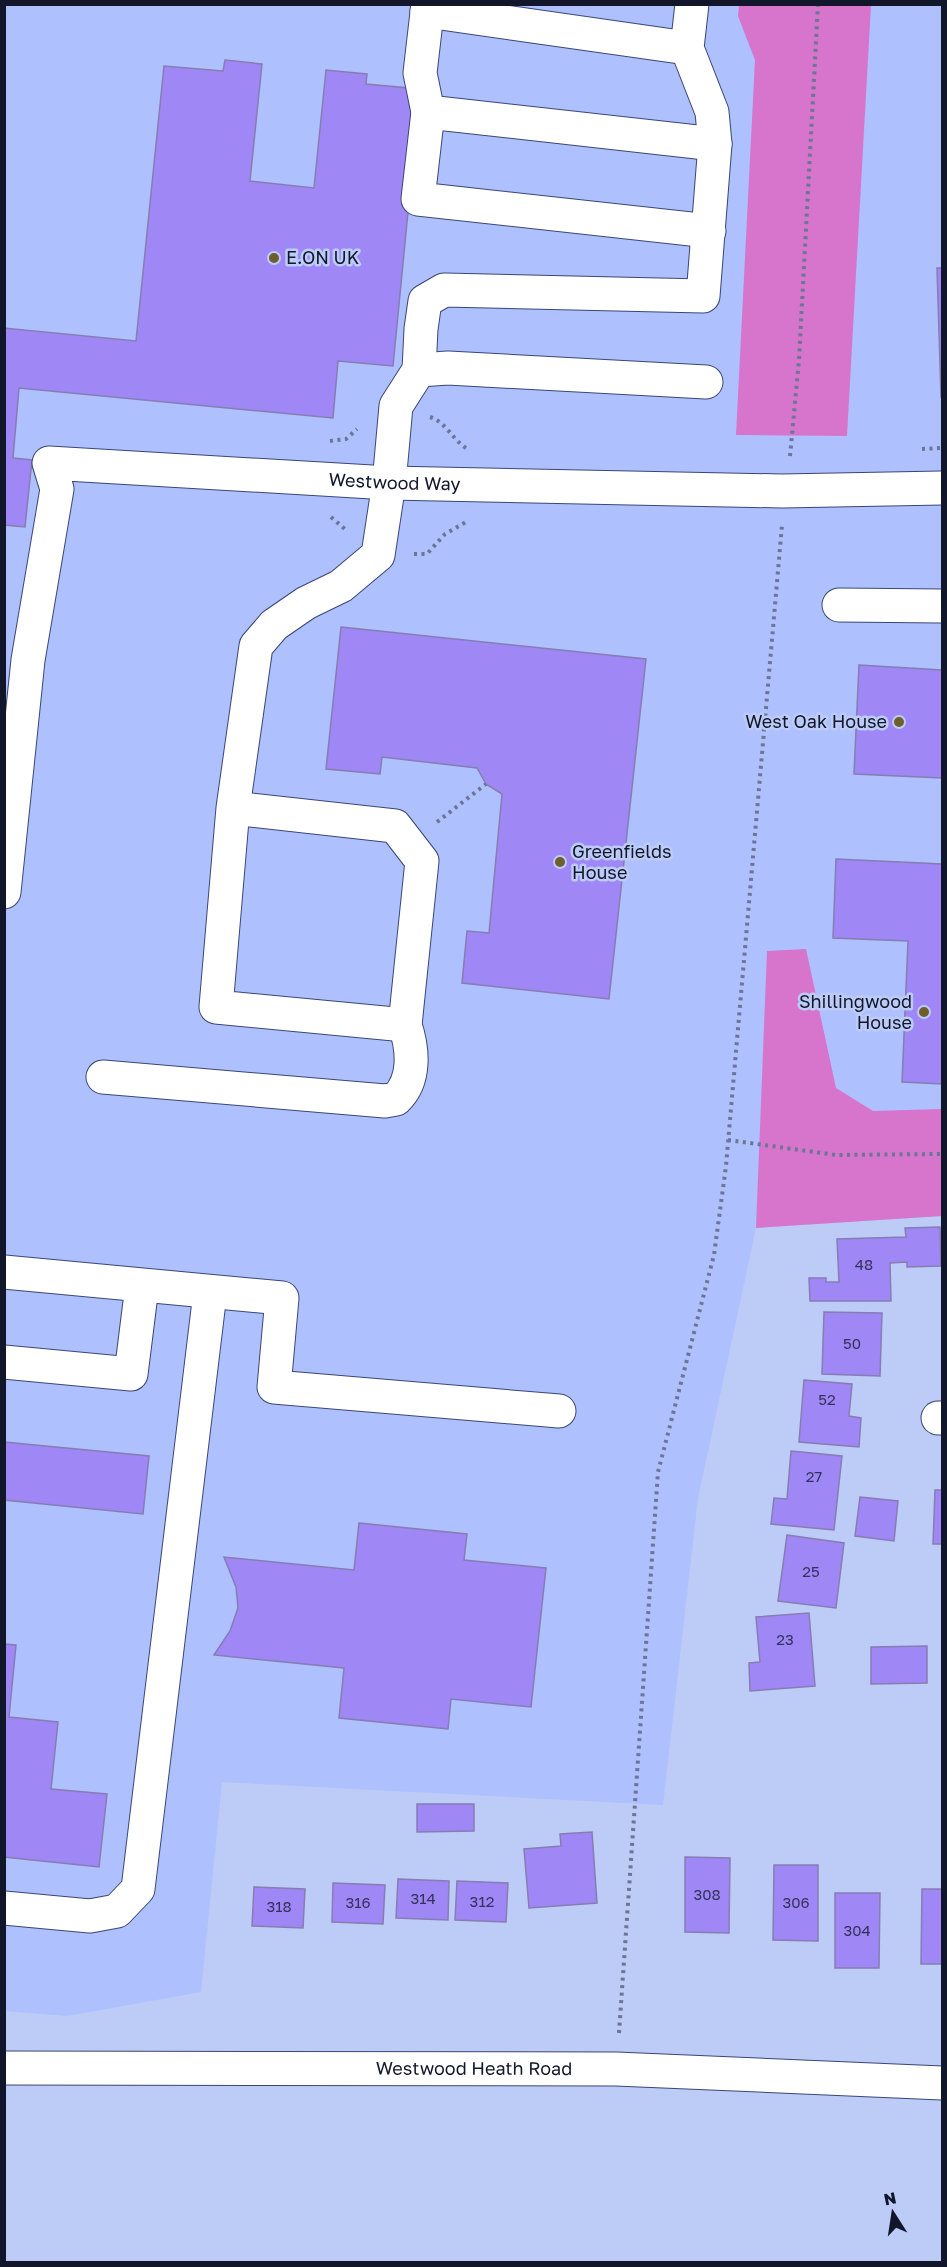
<svg xmlns="http://www.w3.org/2000/svg" width="947" height="2267" font-family="'Golos Text',sans-serif">
<style>
.built{fill:#aec0fe}
.forest{fill:#d675cb}
.building{fill:#9f87f6;stroke:#867db2;stroke-width:1.5}
.lines{fill:none;stroke-linecap:round;stroke-linejoin:round}
.minor-casing{stroke:#3a4674;stroke-width:35}
.path{stroke:#6b7596;stroke-width:4;stroke-dasharray:3 4.5;stroke-linecap:butt}
.minor{stroke:#fff;stroke-width:33}
.poi-dot{fill:#6e5e2c;stroke:#bdcbf7;stroke-width:2}
.labels{text-anchor:middle;stroke-width:5;stroke-linejoin:round;paint-order:stroke}
.number-label{font-size:15px;fill:#34325d}
.poi-label{font-size:18px;fill:#11162a;stroke:#bdcbf7;text-anchor:start}
.street-label{font-size:18px;fill:#11162a;stroke:#bdcbf7}
</style>
<rect width="100%" height="100%" fill="#bdcbf7"/>
<!-- built -->
<polygon class="built" points="4,5 942,5 942,1216 756,1228 698,1498 663,1805 222,1782 201,1992 67,2016 4,2011"/>
<!-- forest -->
<g class="forest">
<polygon points="739,5 871,5 847,436 736,435 755,60 738,16"/>
<polygon points="806,949 836,1088 873,1111 942,1109 942,1216 756,1228 767,951"/>
</g>
<!-- building -->
<g class="building">
<polygon points="225,60 262,64 250,181 314,188 326,70 367,74 366,84 420,89 393,366 338,361 333,418 19,388 13,458 32,460 25,527 4,525 4,328 136,341 164,66 223,71"/>
<polygon points="937,268 942,268 942,397 941,397"/>
<polygon points="341,627 646,659 609,999 462,983 467,931 489,933 502,794 486,784 477,768 382,757 380,774 326,769"/>
<polygon points="859,665 942,670 942,778 854,774"/>
<polygon points="836,859 942,864 942,1084 902,1082 908,941 833,938"/>
<polygon points="940,1227 941,1266 907,1267 907,1262 890,1263 891,1301 810,1301 809,1278 826,1278 826,1282 839,1282 837,1239 906,1237 905,1228"/>
<polygon points="824,1312 882,1313 880,1376 822,1374"/>
<polygon points="804,1380 852,1384 849,1416 861,1418 859,1447 799,1442"/>
<polygon points="4,1442 149,1456 143,1514 4,1500"/>
<polygon points="791,1451 842,1456 834,1530 771,1524 774,1498 787,1499"/>
<polygon points="935,1490 942,1490 942,1544 933,1544"/>
<polygon points="860,1497 898,1501 894,1541 855,1536"/>
<polygon points="359,1523 467,1534 464,1560 546,1568 531,1707 451,1699 448,1729 339,1718 344,1668 214,1655 230,1631 238,1608 236,1587 224,1557 354,1570"/>
<polygon points="787,1535 844,1543 836,1608 778,1601"/>
<polygon points="809,1613 815,1686 750,1691 749,1663 760,1662 756,1617"/>
<polygon points="4,1644 16,1645 9,1717 58,1722 51,1789 107,1794 99,1867 4,1857"/>
<polygon points="927,1646 927,1683 871,1684 871,1647"/>
<polygon points="417,1804 474,1804 474,1831 417,1832"/>
<polygon points="592,1832 597,1903 529,1908 524,1849 561,1846 560,1834"/>
<polygon points="685,1857 730,1858 729,1933 685,1932"/>
<polygon points="774,1865 818,1865 818,1941 773,1940"/>
<polygon points="398,1879 449,1881 448,1920 396,1918"/>
<polygon points="457,1881 508,1883 506,1922 455,1920"/>
<polygon points="333,1883 385,1885 383,1924 332,1922"/>
<polygon points="254,1887 305,1889 303,1928 252,1926"/>
<polygon points="922,1889 942,1889 942,1964 921,1964"/>
<polygon points="835,1893 880,1893 879,1968 835,1968"/>
</g>
<g class="lines">
<!-- minor casing -->
<g class="minor-casing">
<g id="minor">
<polyline points="428,4 420,73 428,112"/>
<polyline points="427,11 687,48"/>
<polyline points="709,231 418,199 428,112 715,144"/>
<polyline points="419,370 448,368 706,382"/>
<polyline points="839,605 942,606"/>
<polyline points="233,808 395,826 422,861 405,1025 216,1007 233,808 256,646 274,625 306,603 341,586 378,555 389,483 396,406 419,370 421,329 425,301 444,290 703,296 715,144 712,112 687,48 692,4"/>
<path id="s1" d="M 4,892 L 28,660 L 57,489 L 49,463 L 389,483 L 782,491 L 942,488"/>
<path d="M 103,1077 L 385,1101 L 396,1099 C 416,1080 413,1049 405,1025"/>
<polyline points="4,1272 282,1298 274,1387 559,1411"/>
<polyline points="4,1362 131,1374 142,1286"/>
<polyline points="938,1418 942,1418"/>
<polyline points="4,1908 90,1916 117,1911 138,1889 210,1293"/>
<path id="s2" d="M 4,2068 L 616,2069 L 942,2083"/>
</g>
</g>
<!-- path -->
<g class="path">
<path d="M 430,417 C 446,422 452,439 466,448"/>
<polyline points="330,441 346,439 357,429"/>
<polyline points="922,449 942,448"/>
<polyline points="790,456 799,360 818,4"/>
<polyline points="331,517 346,530"/>
<polyline points="414,554 427,554 445,534 466,522"/>
<polyline points="437,822 486,784"/>
<polyline points="728,1140 836,1155 942,1154"/>
<polyline points="619,2033 658,1472 714,1255 726,1166 782,525"/>
</g>
<!-- minor -->
<use href="#minor" class="minor"/>
</g>
<!-- markers -->
<g class="poi-dot">
<circle cx="274" cy="258" r="6"/>
<circle cx="899" cy="722" r="6"/>
<circle cx="560" cy="862" r="6"/>
<circle cx="924" cy="1012" r="6"/>
</g>
<g class="labels">
<!-- number labels -->
<g class="number-label">
<text x="864" y="1270">48</text>
<text x="852" y="1349">50</text>
<text x="827" y="1405">52</text>
<text x="814" y="1482">27</text>
<text x="811" y="1577">25</text>
<text x="785" y="1645">23</text>
<text x="707" y="1900">308</text>
<text x="423" y="1904">314</text>
<text x="482" y="1907">312</text>
<text x="358" y="1908">316</text>
<text x="796" y="1908">306</text>
<text x="279" y="1912">318</text>
<text x="857" y="1936">304</text>
</g>
<!-- poi labels -->
<g class="poi-label">
<text x="286" y="264">E.ON UK</text>
<text x="887" y="728" text-anchor="end">West Oak House</text>
<text x="572" y="858">Greenfields<tspan x="572" dy="21">House</tspan></text>
<text x="912" y="1008" text-anchor="end">Shillingwood<tspan x="912" dy="21">House</tspan></text>
</g>
<!-- street labels -->
<g class="street-label">
<text dy="6" stroke="none"><textPath href="#s1" startOffset="780">Westwood Way</textPath></text>
<text dy="6" stroke="none"><textPath href="#s2" startOffset="470">Westwood Heath Road</textPath></text>
</g>
</g>
<!-- border -->
<rect width="947" height="2267" fill="none" stroke="#11162a" stroke-width="12"/>
<!-- north arrow -->
<g transform="translate(893 2213) rotate(348)" stroke="#bdcbf7" stroke-width="4.5" paint-order="stroke">
<path d="M0-4.5L10 22L0 15L-10 22Z" fill="#11162a"/>
<text y="-9" font-size="16" font-weight="bold" text-anchor="middle" fill="#11162a">N</text>
</g>
</svg>
